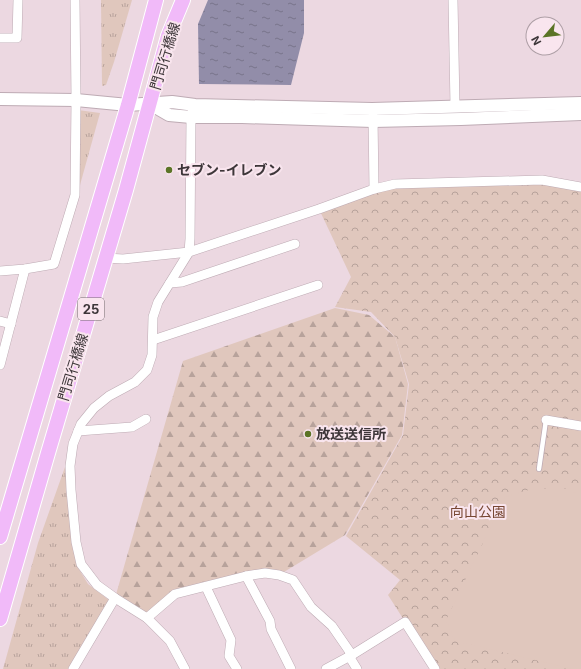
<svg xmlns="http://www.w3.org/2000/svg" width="581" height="669" font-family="Inter,'Noto Sans JP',sans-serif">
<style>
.grass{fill:url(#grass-tufts)}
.forest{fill:url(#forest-firs)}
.park{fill:url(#park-crowns)}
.garden{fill:#e0c7bd}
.water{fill:url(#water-ripples)}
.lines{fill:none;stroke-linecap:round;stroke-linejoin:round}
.lane-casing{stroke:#beabb4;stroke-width:6}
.street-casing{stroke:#beabb4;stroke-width:10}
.secondary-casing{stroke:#beabb4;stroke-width:14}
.primary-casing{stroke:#fff;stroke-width:16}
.lane{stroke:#fff;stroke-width:4.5}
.street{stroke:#fff;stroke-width:9}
.secondary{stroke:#fff;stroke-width:12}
.primary{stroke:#f1baf9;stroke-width:14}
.poi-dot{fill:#5b7426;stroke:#f9e5ee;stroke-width:1.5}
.labels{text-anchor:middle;stroke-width:4;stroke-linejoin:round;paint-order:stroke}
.shield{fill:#f9e5ee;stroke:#756a6f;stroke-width:1}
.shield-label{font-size:13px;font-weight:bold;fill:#3d3639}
.street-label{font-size:14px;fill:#3d3639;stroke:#f9e5ee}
.poi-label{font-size:14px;font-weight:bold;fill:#3d3639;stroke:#f9e5ee;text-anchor:start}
.park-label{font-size:14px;fill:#774733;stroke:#f9e5ee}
</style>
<defs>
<pattern id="grass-tufts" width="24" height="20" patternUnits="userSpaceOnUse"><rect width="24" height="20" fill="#e0c7bd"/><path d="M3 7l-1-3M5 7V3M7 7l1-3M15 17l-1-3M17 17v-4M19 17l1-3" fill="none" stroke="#b7a29b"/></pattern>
<pattern id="forest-firs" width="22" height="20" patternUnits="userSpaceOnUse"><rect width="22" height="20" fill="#e0c7bd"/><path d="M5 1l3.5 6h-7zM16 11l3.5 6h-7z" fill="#b7a29b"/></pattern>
<pattern id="park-crowns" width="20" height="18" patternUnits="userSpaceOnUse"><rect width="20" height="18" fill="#e0c7bd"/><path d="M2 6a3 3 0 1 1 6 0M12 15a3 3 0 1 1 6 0" fill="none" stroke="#b7a29b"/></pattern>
<pattern id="water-ripples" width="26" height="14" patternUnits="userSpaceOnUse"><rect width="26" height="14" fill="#928da9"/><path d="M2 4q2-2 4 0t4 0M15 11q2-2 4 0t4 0" fill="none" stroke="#78748b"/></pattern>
</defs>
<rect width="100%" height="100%" fill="#ecd8e1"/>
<!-- grass -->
<g class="grass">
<polygon points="101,0 132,0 114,62 106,85 102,86"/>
<polygon points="78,110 100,113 80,185"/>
<polygon points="65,467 70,518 77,566 88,584 109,600 71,669 3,669 38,543"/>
</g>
<!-- forest -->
<polygon class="forest" points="335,308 369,315 395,337 408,384 402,435 345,535 279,575 265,573 175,594 147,618 115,598 183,361"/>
<!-- park -->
<polygon class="park" points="542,180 581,187 581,669 435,669 388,595 400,580 346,536 403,435 409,384 395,337 371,312 335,307 351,277 319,209 374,189"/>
<!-- garden -->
<polygon class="garden" points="532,489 568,489 581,496 581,669 573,669 455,641 446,620 505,497"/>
<!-- water -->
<polygon class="water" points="208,0 304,0 304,33 291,85 199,84 198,24"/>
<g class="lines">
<!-- lane casing -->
<g class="lane-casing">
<polyline id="lane" points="539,469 546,420"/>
</g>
<!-- street casing -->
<g class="street-casing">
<g id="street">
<polyline points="453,0 455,106"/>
<polyline points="0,38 17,38 18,0"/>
<polyline points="373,116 374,189"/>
<polyline points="106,258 123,259 189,252 319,209 374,189 395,184 542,180 581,187"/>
<polyline points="0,271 25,269 54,264 75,195 76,100 75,0"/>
<polyline points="170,283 182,282 295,244"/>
<polyline points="0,321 11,324"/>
<polyline points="153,340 318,285"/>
<polyline points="0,365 25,269"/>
<polyline points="546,420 581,426"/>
<polyline points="78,431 132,427 146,419"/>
<polyline points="246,576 270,621 271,629 291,669"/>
<polyline points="206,587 231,640 229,656 237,669"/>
<polyline points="147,618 175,594 246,576 265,573 279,575 293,580 311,607 332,626 352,655"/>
<polyline points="349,656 357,669"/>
<polyline points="73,669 115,598"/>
<polyline points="185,669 170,641 147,618 115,598 97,585 81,564 76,542 71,490 70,466 73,444 81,424 94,408 109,396 135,382 147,370 152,355 153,317 158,302 189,252 190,239 191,117 192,112"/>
<polyline points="326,669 352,655 405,622 435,669"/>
</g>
</g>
<!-- secondary casing -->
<g class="secondary-casing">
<g id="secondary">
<polyline points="0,99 76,100 128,105 172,102 195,105 372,109 581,103"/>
<polyline points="150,104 169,115 191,117 242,117 373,121 461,119 581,114"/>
</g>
</g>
<!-- primary casing -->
<g class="primary-casing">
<g id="primary">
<polyline points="0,537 128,105 156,0"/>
<polyline points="0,619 48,453 126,190 168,36 183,0"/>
</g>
</g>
<!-- lane -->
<use href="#lane" class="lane"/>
<!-- street -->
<use href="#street" class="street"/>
<!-- secondary -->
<use href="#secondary" class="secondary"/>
<!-- primary -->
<use href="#primary" class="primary"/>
</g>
<!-- markers -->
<g class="poi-dot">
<circle cx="169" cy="170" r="4"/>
<circle cx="308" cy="434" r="4"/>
</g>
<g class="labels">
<!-- shield labels -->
<rect class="shield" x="78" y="298" width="26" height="22" rx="3"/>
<g class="shield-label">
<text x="91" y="314">25</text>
</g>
<!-- street labels -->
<g class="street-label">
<text transform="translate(165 56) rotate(-73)" y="5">門司行橋線</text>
<text transform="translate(73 367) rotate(-73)" y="5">門司行橋線</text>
</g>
<!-- poi labels -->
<g class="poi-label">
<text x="177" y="175">セブン-イレブン</text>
<text x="316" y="439">放送送信所</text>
</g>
<!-- park labels -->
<g class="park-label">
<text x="478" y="517">向山公園</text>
</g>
</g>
<!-- north arrow -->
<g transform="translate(545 36) rotate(242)"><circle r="19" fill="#f9e5ee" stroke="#ae9fa6"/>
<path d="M0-3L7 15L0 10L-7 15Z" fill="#5b7426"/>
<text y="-6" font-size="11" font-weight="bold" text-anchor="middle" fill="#3d3639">N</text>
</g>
</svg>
